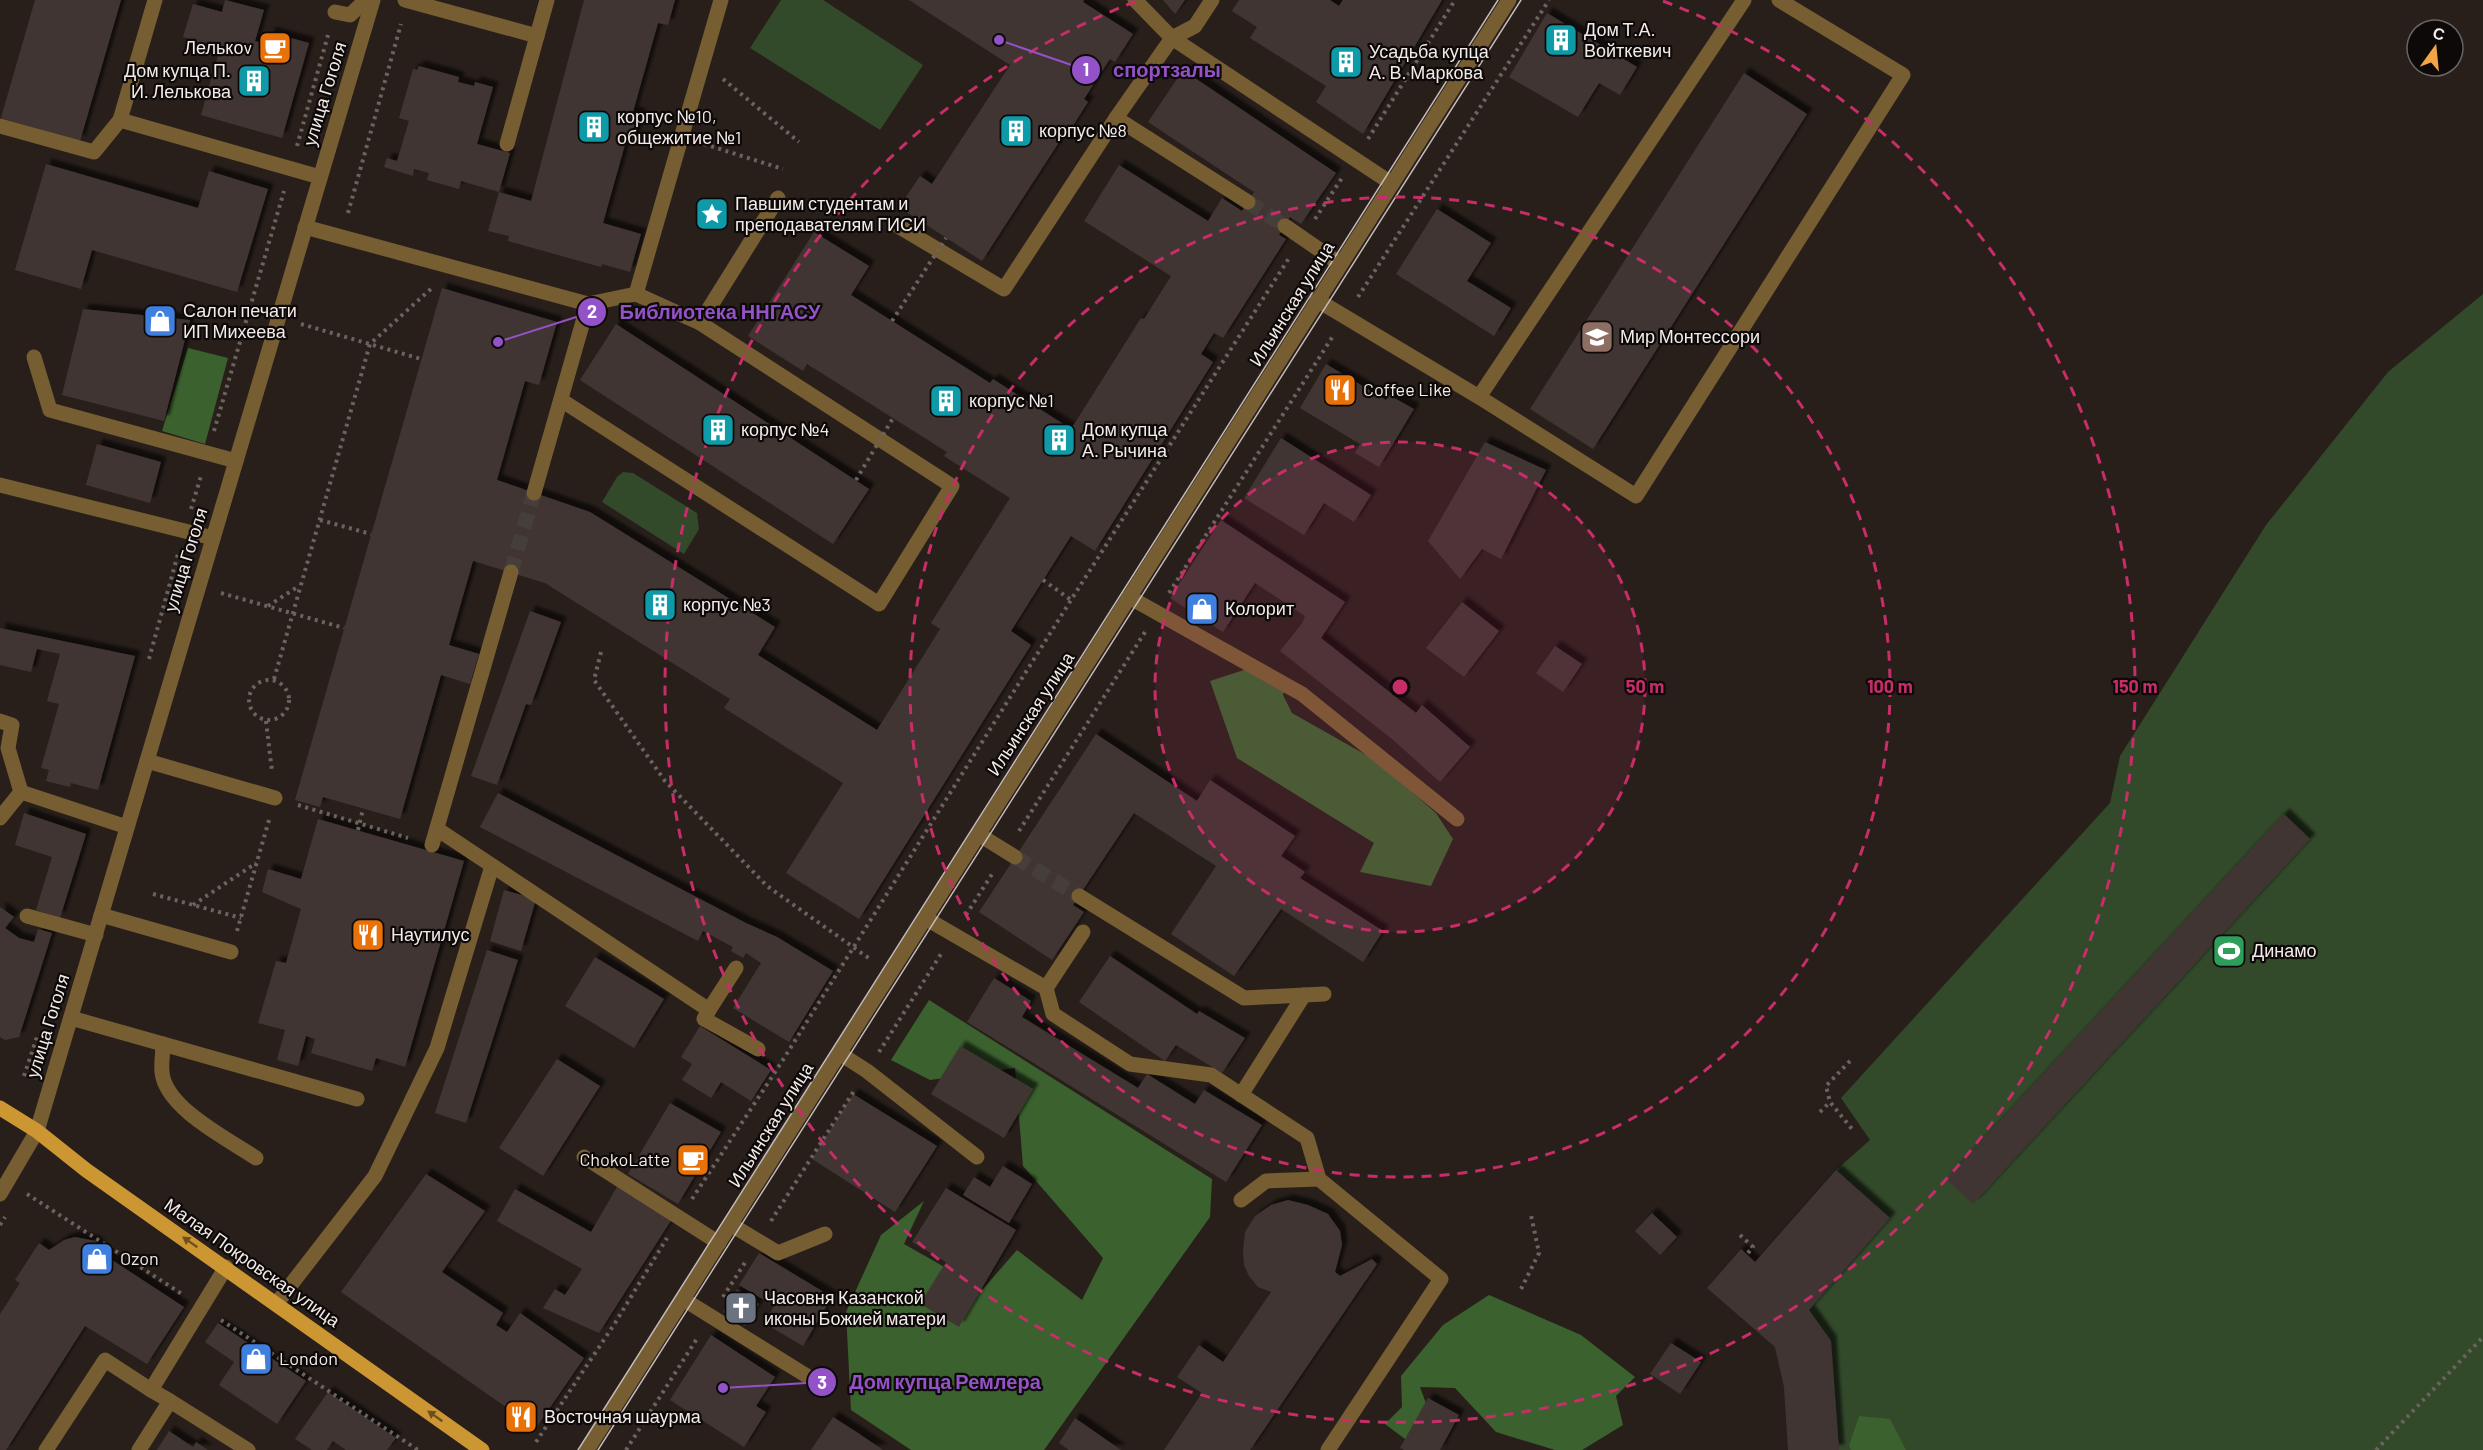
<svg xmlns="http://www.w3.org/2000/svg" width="2483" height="1450" font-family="Barlow,sans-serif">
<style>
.green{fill:#32492a}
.forest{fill:#3b622e}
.building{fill:#403632;filter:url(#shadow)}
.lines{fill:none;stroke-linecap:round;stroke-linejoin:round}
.minor-tunnel{stroke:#463e3a;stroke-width:15;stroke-dasharray:15 8;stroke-linecap:butt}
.path{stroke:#6b635f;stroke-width:4;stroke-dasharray:3 4.5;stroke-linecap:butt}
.minor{stroke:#765d32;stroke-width:15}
.major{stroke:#cc9733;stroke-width:15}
.tram{stroke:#c4bcba;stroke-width:1.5}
.path-bridge{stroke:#6b635f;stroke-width:4;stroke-dasharray:3 4.5;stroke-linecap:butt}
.oneway{fill:#6c501e}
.ring{fill:none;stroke:#c72d69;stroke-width:3;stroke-dasharray:10 8}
.labels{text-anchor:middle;stroke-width:4.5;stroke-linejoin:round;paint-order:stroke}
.poi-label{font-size:18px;fill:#f2ebe9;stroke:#0d0908;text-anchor:start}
.street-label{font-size:18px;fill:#f2ebe9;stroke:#0d0908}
.centre{fill:#c72d69;stroke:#0d0908;stroke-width:3}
.ring-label{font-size:18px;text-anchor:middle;font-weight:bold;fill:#c72d69;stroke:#0d0908;stroke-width:4.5;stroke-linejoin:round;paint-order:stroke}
.leader{fill:none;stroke:#9352c7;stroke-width:2}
.callout-dot{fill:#9352c7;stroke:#0d0908;stroke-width:2}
.mark-label{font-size:18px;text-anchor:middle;font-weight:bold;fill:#fff}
.callout-label{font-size:20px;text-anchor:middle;font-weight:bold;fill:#9352c7;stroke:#0d0908;stroke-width:4.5;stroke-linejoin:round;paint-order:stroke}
</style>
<defs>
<filter id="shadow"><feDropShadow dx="5.5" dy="-5.5" stdDeviation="1.5" flood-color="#0009"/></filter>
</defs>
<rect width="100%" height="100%" fill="#281f1b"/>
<!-- green -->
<g class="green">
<polygon points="781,0 823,0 923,65 880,130 750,48"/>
<polygon points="2483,294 2483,1450 1839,1450 1831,1341 1809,1310 1890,1218 1836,1170 1870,1140 1841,1098 2110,803 2120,756 2266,525 2388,372"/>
<polygon points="623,472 633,473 697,513 699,529 684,554 602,502 617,477"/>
</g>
<!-- forest -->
<g class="forest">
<polygon points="188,348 228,358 205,444 162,431"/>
<polygon points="1250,668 1285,688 1283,695 1292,713 1375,760 1436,813 1453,839 1431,886 1360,872 1374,843 1237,758 1210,681"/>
<polygon points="929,1000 1212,1179 1210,1217 1044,1450 911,1450 851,1410 846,1312 881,1235 924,1201 904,1244 983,1289 1017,1250 1082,1300 1103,1258 1023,1166 1015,1068 930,1080 891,1060"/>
<polygon points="1489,1295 1581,1335 1635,1377 1616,1396 1623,1425 1582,1450 1555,1450 1496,1432 1455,1388 1420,1387 1435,1428 1417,1448 1385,1424 1402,1407 1401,1376 1443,1325"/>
<polygon points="1859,1416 1890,1419 1906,1450 1851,1450 1849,1446"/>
</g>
<!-- building -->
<g class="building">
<polygon points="35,0 121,0 80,141 1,118"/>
<polygon points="225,0 264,10 255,41 267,44 270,32 309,43 282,138 201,115 220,48 183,37 193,4 222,12"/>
<polygon points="584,0 675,0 668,25 658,23 633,112 641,114 633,142 626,141 603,223 641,234 630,272 602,264 601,267 508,241 509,236 488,231 499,192 461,181 459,189 427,180 429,173 414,169 413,176 384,167 387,158 397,161 409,121 399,118 413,69 417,70 419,66 459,77 458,82 474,86 475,82 493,87 477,144 510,153 499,192 531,201"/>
<polygon points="909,0 1084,0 1083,2 1133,34 1115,62 1110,59 1084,99 1088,102 1069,132 1067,130 982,261 899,207 920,176 932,184 1010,65"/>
<polygon points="1163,0 1185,0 1175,14"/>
<polygon points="1239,0 1330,0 1339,6 1343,0 1442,0 1363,134 1316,102 1326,86 1250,38 1257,27 1232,11"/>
<polygon points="1547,13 1637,67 1620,95 1599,83 1578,117 1509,77"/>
<polygon points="1183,70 1336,173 1301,224 1290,217 1279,235 1286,239 1223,338 1214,333 1201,354 1213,362 1095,551 1071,536 1011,631 1031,645 859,919 786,873 843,783 724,708 730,699 545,583 473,561 449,645 479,654 470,684 441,675 400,819 323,797 320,807 295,800 442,288 557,322 539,385 525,381 497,480 590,512 775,627 758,655 877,730 940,629 931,623 1010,498 944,456 947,452 807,364 803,371 748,336 814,232 869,266 851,295 990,383 993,379 1071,429 1141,318 1144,319 1171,276 1084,221 1119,165 1208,221 1222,198 1242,211 1254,192 1148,122"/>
<polygon points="1744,73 1807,114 1593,449 1530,409"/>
<polygon points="46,164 198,208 209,171 268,189 237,292 92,250 81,289 15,270"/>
<polygon points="1437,209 1491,243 1467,281 1511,308 1494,336 1396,274"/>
<polygon points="83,309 190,320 164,421 62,395"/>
<polygon points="616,324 869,489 833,544 580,380"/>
<polygon points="1326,364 1386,400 1389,395 1414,409 1379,467 1355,453 1360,444 1300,408"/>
<polygon points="1281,438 1371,495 1354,522 1324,503 1304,535 1244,498"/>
<polygon points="1485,442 1546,470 1501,559 1482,549 1460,579 1428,541"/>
<polygon points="97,444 161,462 150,503 86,485"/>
<polygon points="1221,520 1345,602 1321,638 1416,713 1422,705 1470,747 1440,782 1392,739 1280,651 1302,623 1305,616 1255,583 1223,632 1170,598"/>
<polygon points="1462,602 1499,631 1464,677 1426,648"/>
<polygon points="530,611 561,622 531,705 526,704 497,785 471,776"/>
<polygon points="0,628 135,656 98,790 71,783 70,787 46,781 49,770 41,768 59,704 47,701 60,654 37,649 31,672 0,665"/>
<polygon points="1555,646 1582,664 1563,692 1536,673"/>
<polygon points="1096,734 1197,801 1210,780 1295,836 1281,856 1305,872 1300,878 1383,931 1363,962 1281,909 1234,976 1171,934 1216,866 1134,813 1073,905 1084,912 1052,960 979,912"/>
<polygon points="498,793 746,923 777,937 833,971 789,1042 733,1008 761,963 746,953 743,958 731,951 733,947 703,931 698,941 480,827"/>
<polygon points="24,813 86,834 60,918 36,910 52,857 15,845"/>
<polygon points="2284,814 2310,839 1973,1204 1946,1179"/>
<polygon points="318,819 464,861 405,1067 376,1058 372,1071 311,1053 315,1039 306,1036 298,1066 277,1060 285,1030 258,1023 276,961 286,963 301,909 262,892 268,869 301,879"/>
<polygon points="504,890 536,899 521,951 490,941"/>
<polygon points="0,907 14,917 5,928 19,938 34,942 38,929 52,933 19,1037 5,1040 0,1037"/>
<polygon points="487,950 518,960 466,1123 435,1113"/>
<polygon points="1110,956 1197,1014 1199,1011 1245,1038 1222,1073 1176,1045 1165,1061 1079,1002"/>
<polygon points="595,957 664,999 634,1048 565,1006"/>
<polygon points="994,978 1031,1001 1022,1017 1138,1088 1147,1074 1195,1104 1204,1090 1262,1125 1226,1182 967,1022"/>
<polygon points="700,1026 771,1070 751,1101 721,1082 711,1098 682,1080 692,1064 681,1057"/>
<polygon points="960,1046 1033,1089 1004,1138 931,1094"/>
<polygon points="557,1059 600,1086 543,1176 499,1148"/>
<polygon points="853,1094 937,1146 895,1212 812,1159"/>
<polygon points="670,1103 721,1132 678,1204 628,1174"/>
<polygon points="1003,1166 1032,1184 1009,1223 963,1195 974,1177 990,1187"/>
<polygon points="1836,1170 1890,1218 1809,1310 1831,1341 1839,1450 1788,1450 1784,1387 1775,1347 1707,1288 1741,1249 1755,1262"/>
<polygon points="426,1174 485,1211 442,1272 503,1313 496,1325 507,1332 520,1313 584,1358 536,1428 341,1292"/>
<polygon points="618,1185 672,1219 599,1333 543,1308 555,1289 565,1295 582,1269 497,1221 515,1189 591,1232"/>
<polygon points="946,1188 1016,1230 959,1327 920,1304 946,1262 912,1242"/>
<polygon points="1288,1200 1308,1205 1328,1214 1340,1231 1342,1245 1335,1272 1340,1276 1372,1259 1377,1264 1250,1450 1164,1450 1202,1393 1177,1377 1199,1345 1223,1362 1271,1292 1258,1287 1249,1276 1244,1265 1243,1251 1245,1232 1255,1216 1271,1205"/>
<polygon points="1652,1213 1677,1237 1660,1255 1635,1231"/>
<polygon points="75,1237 95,1241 109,1258 184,1307 147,1364 85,1326 6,1450 0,1450 0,1314 20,1283 15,1280 39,1243 49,1250 64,1240"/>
<polygon points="759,1253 832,1297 803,1346 764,1323 774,1306 739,1285"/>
<polygon points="737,1289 759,1304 745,1326 723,1312"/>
<polygon points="218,1323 306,1381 277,1424 219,1385 234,1362 205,1342"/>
<polygon points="711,1335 775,1377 756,1406 766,1412 744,1447 670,1400"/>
<polygon points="1671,1343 1701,1362 1680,1394 1650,1374"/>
<polygon points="328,1392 396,1438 387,1450 346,1450 333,1441 327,1450 312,1450 295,1439"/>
<polygon points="1428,1398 1459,1415 1440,1450 1404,1450 1400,1448"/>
<polygon points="833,1417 858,1433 883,1450 811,1450"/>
<polygon points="1075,1418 1121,1450 1069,1450 1059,1443"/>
<polygon points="169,1431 193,1447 196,1442 208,1450 157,1450"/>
</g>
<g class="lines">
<!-- minor-tunnel -->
<g class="minor-tunnel">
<polyline points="1248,202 1285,226"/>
<polyline points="511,572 534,493"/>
<polyline points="1015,857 1079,896"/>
</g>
<!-- path -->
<g class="path">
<polyline points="723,79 799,142"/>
<polyline points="1368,139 1455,0"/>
<polyline points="704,144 783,169"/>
<polyline points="297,146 328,35"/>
<polyline points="348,213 401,24"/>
<polyline points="1315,219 1342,178"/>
<polyline points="1358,297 1549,0"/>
<polyline points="301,324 421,359"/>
<polyline points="214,431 284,191"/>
<polyline points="191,509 201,476"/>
<polyline points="320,520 371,534"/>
<polyline points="1043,580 1071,600"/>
<polyline points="221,593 344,628"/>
<polyline points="1169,593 1333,336"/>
<polyline points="268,606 299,586"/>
<polyline points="601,652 594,680 665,781 767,886 870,959"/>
<polyline points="149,659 178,554"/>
<polyline points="274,679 370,344 433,287"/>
<circle cx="269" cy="700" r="20"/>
<polyline points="266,721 272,771"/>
<polyline points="298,805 408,838"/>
<polyline points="1019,831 1145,632"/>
<polyline points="153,894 241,918"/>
<polyline points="193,905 256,863"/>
<polyline points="966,915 994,871"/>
<polyline points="237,931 269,820"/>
<polyline points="879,1052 941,954"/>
<polyline points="1850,1061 1826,1086 1830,1102 1852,1129"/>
<polyline points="24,1076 38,1034"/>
<polyline points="1820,1112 1830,1102"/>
<polyline points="27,1194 182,1294"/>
<polyline points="692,1199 781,1063 1071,600 1289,258"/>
<polyline points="771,1221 854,1091"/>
<polyline points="0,1225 5,1217"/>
<polyline points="1740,1235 1753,1247 1747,1254"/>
<polyline points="1521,1289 1539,1253 1531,1215"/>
<polyline points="723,1297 746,1261"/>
<polyline points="221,1320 418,1450"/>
<polyline points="536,1442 615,1323 667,1238"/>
<polyline points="626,1450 698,1337"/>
<polyline points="2376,1450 2483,1337"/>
</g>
<!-- minor -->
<g class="minor">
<polyline points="155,0 120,120 320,177"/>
<polyline points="405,0 537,36"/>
<polyline points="1135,0 1172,38 1391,183"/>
<polyline points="335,12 350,15 366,0"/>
<polyline points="1116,118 1248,202"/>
<polyline points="0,126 94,152 120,120"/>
<polyline points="507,144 547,0"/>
<polyline points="898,226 1004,289 1116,118 1172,38 1195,26 1212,0"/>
<polyline points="1285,226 1340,264"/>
<polyline points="305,227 588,304 636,294 700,323 952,486 879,604 561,400"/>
<polyline points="636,294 721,0"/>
<polyline points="1317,300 1479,397 1636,496 1903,75 1779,0"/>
<polyline points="700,323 778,198"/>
<polyline points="34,357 50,410 236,461"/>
<polyline points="1479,397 1744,0"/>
<polyline points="0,485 213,538"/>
<polyline points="534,493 588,304"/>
<polyline points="1129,597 1302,694 1457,819"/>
<polyline points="0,721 12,725 8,748 21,792 127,827"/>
<polyline points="147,761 275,798"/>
<polyline points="0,818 21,792"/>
<polyline points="437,829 709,1010 736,968"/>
<polyline points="978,834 1015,857"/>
<polyline points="432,845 511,572"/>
<polyline points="1079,896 1244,998 1324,994"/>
<polyline points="101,915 231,952"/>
<polyline points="27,916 96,935"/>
<polyline points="925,918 1046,988 1053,1014 1130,1064 1211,1075 1307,1138 1319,1179 1441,1279 1328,1450"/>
<polyline points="1046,988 1083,932"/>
<polyline points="709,1010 704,1019 758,1049"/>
<polyline points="71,1018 357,1099"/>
<path d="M 163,1044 C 163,1053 161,1063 162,1072 C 165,1108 228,1139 256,1158"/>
<polyline points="839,1053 867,1071 977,1157"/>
<polyline points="1241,1095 1304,995"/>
<polyline points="584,1157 719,1243"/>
<polyline points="0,1194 37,1131 373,0"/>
<polyline points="1241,1200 1266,1181 1319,1179"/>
<polyline points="730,1224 778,1253 825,1234"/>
<polyline points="683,1299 807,1376"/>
<polyline points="276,1304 375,1176 437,1048 492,866"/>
<polyline points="170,1401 248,1450"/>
<polyline points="46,1450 105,1360 151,1390 226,1267"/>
<polyline points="139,1450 170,1401 151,1390"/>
<polyline points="587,1450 1509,0"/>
</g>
<!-- major -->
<polyline class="major" points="0,1108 37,1131 86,1170 482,1450"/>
<!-- tram -->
<g class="tram">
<polyline points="578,1450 1498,0"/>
<polyline points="598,1450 1521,0"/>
</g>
<!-- path-bridge -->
<g class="path-bridge">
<polyline points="892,321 946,238"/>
<polyline points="856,480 893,418"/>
<polyline points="358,830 363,809"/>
</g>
</g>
<!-- one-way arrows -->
<defs><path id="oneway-solid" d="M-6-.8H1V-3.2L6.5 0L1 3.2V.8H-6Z" transform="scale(1.5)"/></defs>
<g class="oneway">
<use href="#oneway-solid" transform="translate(190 1242) rotate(-145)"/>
<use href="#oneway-solid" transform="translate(435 1416) rotate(-145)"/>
</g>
<!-- distance rings -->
<circle cx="1400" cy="687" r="245" fill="#c72d69" fill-opacity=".12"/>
<g class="ring">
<circle cx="1400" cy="687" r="245"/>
<circle cx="1400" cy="687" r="490"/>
<path d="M1663 1A735 735 0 1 1 1137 1"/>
</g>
<!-- icons -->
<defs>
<g id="building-square" transform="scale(1.725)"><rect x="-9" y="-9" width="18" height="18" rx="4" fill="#0f9aa8" stroke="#0d0908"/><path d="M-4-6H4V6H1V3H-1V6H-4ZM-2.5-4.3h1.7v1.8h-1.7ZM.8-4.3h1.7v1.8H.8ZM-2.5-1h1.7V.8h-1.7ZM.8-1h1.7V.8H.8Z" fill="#fff"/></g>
<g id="cafe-square" transform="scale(1.725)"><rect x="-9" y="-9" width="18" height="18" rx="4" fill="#e8710a" stroke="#0d0908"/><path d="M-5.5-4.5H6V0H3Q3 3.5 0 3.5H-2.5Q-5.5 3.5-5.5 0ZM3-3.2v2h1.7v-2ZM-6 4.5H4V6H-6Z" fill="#fff"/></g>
<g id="sight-square" transform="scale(1.725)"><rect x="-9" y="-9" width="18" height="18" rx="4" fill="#0f9aa8" stroke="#0d0908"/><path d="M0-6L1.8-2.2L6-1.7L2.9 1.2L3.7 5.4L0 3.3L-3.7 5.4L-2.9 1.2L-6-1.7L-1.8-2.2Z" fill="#fff"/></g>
<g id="shop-square" transform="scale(1.725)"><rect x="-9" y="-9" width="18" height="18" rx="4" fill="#3f7fe0" stroke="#0d0908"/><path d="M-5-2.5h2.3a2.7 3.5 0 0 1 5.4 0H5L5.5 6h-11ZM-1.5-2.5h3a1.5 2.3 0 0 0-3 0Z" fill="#fff"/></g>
<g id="school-square" transform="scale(1.725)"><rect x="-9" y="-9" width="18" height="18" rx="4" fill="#8d6e63" stroke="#0d0908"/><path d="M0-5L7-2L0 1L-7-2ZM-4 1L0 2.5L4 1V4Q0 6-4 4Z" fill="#fff"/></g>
<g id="restaurant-square" transform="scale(1.725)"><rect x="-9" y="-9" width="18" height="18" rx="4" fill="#e8710a" stroke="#0d0908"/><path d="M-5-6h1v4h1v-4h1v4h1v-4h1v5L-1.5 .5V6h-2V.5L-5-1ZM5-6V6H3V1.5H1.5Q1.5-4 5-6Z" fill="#fff"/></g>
<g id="stadium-square" transform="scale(1.725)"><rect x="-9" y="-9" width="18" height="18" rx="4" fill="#2e9e5b" stroke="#0d0908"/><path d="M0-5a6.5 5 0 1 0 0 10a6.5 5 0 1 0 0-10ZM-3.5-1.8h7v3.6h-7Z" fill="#fff"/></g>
<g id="church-square" transform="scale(1.725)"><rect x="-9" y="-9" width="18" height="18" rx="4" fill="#6b7280" stroke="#0d0908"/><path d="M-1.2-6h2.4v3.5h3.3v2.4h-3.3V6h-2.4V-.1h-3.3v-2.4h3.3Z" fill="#fff"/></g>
</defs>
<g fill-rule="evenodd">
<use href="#building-square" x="1561" y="40"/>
<use href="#cafe-square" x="275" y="48"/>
<use href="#building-square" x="1346" y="62"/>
<use href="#building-square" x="254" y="81"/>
<use href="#building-square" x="594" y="127"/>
<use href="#building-square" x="1016" y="131"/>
<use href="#sight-square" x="712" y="214"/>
<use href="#shop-square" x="160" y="321"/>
<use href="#school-square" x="1597" y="337"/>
<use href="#restaurant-square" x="1340" y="390"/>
<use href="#building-square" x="946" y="401"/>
<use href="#building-square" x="718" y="430"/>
<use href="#building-square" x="1059" y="440"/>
<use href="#building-square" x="660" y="605"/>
<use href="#shop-square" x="1202" y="609"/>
<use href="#restaurant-square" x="368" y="935"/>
<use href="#stadium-square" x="2229" y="951"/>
<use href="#cafe-square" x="693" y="1160"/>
<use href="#shop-square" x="97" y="1259"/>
<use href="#church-square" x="741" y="1308"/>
<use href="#shop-square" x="256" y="1359"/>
<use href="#restaurant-square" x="521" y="1417"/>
</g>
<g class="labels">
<!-- poi labels -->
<g class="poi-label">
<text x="1584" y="36">Дом Т.А.<tspan x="1584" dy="21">Войткевич</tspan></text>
<text x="252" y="54" text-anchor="end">Лелькоv</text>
<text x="1369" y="58">Усадьба купца<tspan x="1369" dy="21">А. В. Маркова</tspan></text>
<text x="231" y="77" text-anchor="end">Дом купца П.<tspan x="231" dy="21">И. Лелькова</tspan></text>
<text x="617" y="123">корпус №10,<tspan x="617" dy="21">общежитие №1</tspan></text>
<text x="1039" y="137">корпус №8</text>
<text x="735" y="210">Павшим студентам и<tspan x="735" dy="21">преподавателям ГИСИ</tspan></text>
<text x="183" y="317">Салон печати<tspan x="183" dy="21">ИП Михеева</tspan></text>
<text x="1620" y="343">Мир Монтессори</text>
<text x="1363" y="396">Coffee Like</text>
<text x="969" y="407">корпус №1</text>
<text x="741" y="436">корпус №4</text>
<text x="1082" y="436">Дом купца<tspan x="1082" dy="21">А. Рычина</tspan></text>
<text x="683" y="611">корпус №3</text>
<text x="1225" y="615">Колорит</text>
<text x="391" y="941">Наутилус</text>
<text x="2252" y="957">Динамо</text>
<text x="670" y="1166" text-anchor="end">ChokoLatte</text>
<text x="120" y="1265">Ozon</text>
<text x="764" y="1304">Часовня Казанской<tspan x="764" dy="21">иконы Божией матери</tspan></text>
<text x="279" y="1365">London</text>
<text x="544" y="1423">Восточная шаурма</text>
</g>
<!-- street labels -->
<g class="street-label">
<text transform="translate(325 94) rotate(-73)" y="6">улица Гоголя</text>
<text transform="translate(1292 304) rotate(-58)" y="6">Ильинская улица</text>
<text transform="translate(186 560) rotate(-73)" y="6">улица Гоголя</text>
<text transform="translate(1031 714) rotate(-57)" y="6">Ильинская улица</text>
<text transform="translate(48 1026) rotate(-73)" y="6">улица Гоголя</text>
<text transform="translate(771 1125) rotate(-58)" y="6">Ильинская улица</text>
<text transform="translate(252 1263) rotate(35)" y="6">Малая Покровская улица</text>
</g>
</g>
<circle cx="1400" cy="687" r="9" class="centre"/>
<g class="ring-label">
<text x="1645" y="693">50 m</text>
<text x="1890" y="693">100 m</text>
<text x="2135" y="693">150 m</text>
</g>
<!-- callouts -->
<path class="leader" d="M999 40L1086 70M498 342L592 312M723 1388L822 1382"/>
<g class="callout-dot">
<circle cx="999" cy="40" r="6"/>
<circle cx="498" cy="342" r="6"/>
<circle cx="723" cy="1388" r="6"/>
<circle cx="1086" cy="70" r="15"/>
<circle cx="592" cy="312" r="15"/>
<circle cx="822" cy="1382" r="15"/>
</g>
<g class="mark-label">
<text x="1086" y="76">1</text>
<text x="592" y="318">2</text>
<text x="822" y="1389">3</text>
</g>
<g class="callout-label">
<text x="1167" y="77">спортзалы</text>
<text x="720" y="319">Библиотека ННГАСУ</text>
<text x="945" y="1389">Дом купца Ремлера</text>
</g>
<!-- north arrow -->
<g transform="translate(2435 48) rotate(15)"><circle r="28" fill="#0d0908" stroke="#696362" stroke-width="1.5"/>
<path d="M0-4.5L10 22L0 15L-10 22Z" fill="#f3a443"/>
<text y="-9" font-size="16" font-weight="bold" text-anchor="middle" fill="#f2ebe9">С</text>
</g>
</svg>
